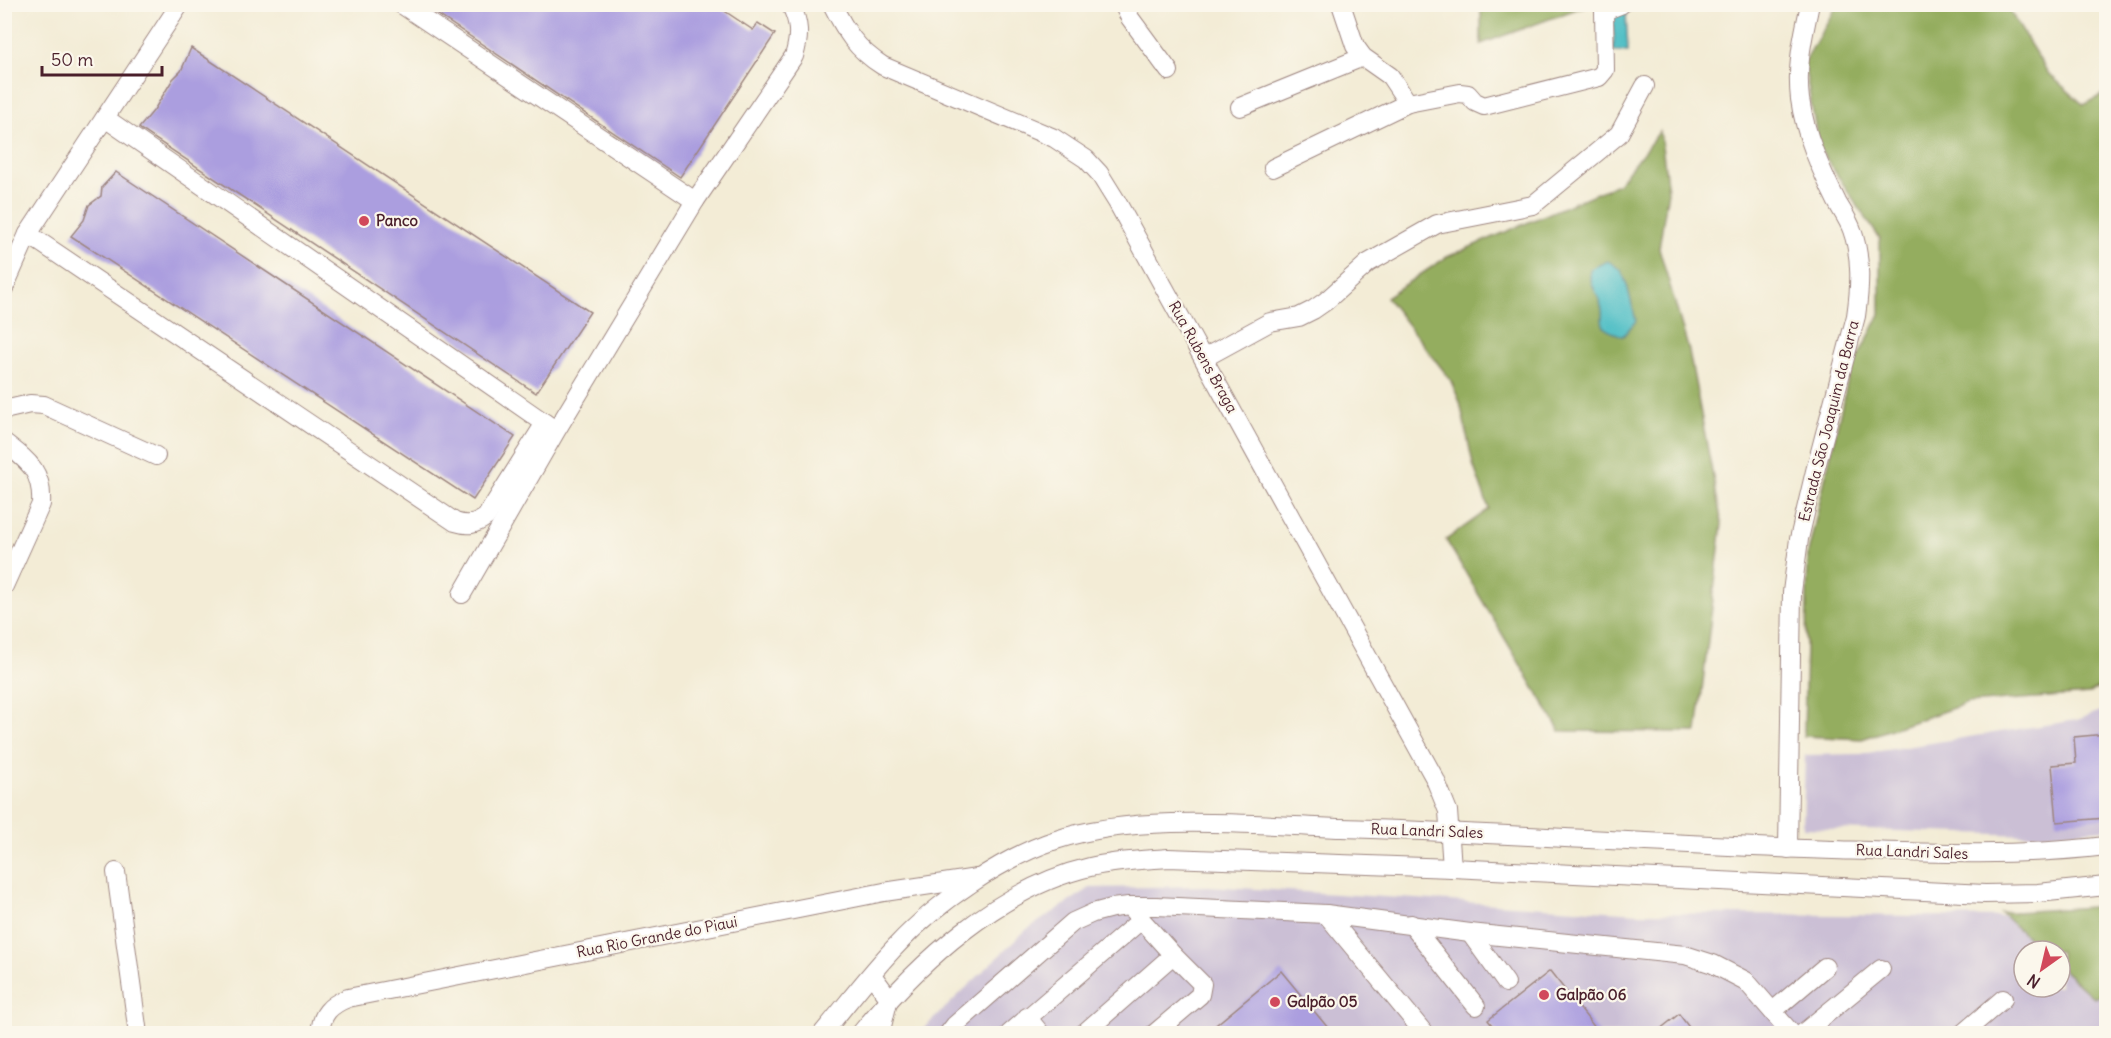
<svg xmlns="http://www.w3.org/2000/svg" width="2111" height="1038" font-family="Delius,sans-serif">
<style>
.industrial{fill:#cbbfd5;fill-rule:evenodd}
.forest{fill:#94ad5f;stroke:#6f6645;stroke-width:1.5}
.water{fill:#52c0c6;stroke:#4e7078;stroke-width:1.5}
.building{fill:#ab9edf}
.lines{fill:none;stroke-linecap:round;stroke-linejoin:round}
.minor-casing{stroke:#9e8680;stroke-width:20}
.minor{stroke:#fff;stroke-width:18}
.poi-dot{fill:#d1495b;stroke:#fbf7ec;stroke-width:2}
.labels{text-anchor:middle;stroke-width:4.5;stroke-linejoin:round;paint-order:stroke}
.poi-label{font-size:15px;font-weight:bold;fill:#4a1f2b;stroke:#fbf7ec;text-anchor:start}
.street-label{font-size:15px;fill:#4a1f2b;stroke:#fbf7ec}
</style>
<rect width="100%" height="100%" fill="#fbf7ec"/>
<filter id="ink" filterUnits="userSpaceOnUse"><feTurbulence type="fractalNoise" baseFrequency=".0167" numOctaves="2"/><feDisplacementMap in="SourceGraphic" scale="12" xChannelSelector="R" yChannelSelector="G"/><feConvolveMatrix kernelMatrix="1 2 1 2 8 2 1 2 1" color-interpolation-filters="sRGB"/></filter>
<filter id="wash" filterUnits="userSpaceOnUse"><feTurbulence type="fractalNoise" baseFrequency=".008" numOctaves="4" result="noise"/><feDisplacementMap in="SourceGraphic" scale="24" xChannelSelector="R" yChannelSelector="G"/><feGaussianBlur stdDeviation="1.35" result="paint"/><feColorMatrix in="noise" values="0 0 0 0 0 0 0 0 0 0 0 0 0 0 0 0 0 1.4 0 .05"/><feComposite in="paint" operator="in"/></filter>
<g filter="url(#wash)">
<rect width="100%" height="100%" fill="#f3ecd6"/>
<!-- industrial -->
<g class="industrial">
<polygon points="2106,709 2106,829 2028,835 1803,828 1805,755 1861,754 2077,720"/>
<path d="M 1208,886 L 1639,913 L 2106,918 L 2106,1033 L 918,1034 L 1026,930 L 1090,888 ZM 2024,951 L 2060,951 L 2060,987 L 2024,987 Z"/>
</g>
<!-- forest -->
<g class="forest">
<polygon points="1481,4 1588,4 1588,5 1481,44"/>
<polygon points="1837,5 2006,5 2048,73 2084,105 2106,93 2106,683 2089,694 1968,703 1862,739 1804,736 1808,553 1849,375 1880,314 1880,239 1819,148 1804,63"/>
<polygon points="1660,131 1668,191 1659,248 1689,351 1722,524 1697,732 1560,731 1446,540 1489,509 1473,464 1460,402 1450,379 1386,297 1447,257 1618,184"/>
<polygon points="2106,906 2106,994 2094,998 2060,967 2060,951 2042,951 2001,913"/>
</g>
<!-- water -->
<g class="water">
<polygon points="1626,14 1628,52 1613,51 1614,36 1611,15"/>
<path d="M 1608,261 L 1621,270 L 1627,285 L 1636,321 L 1623,336 C 1618,334 1609,332 1605,328 C 1600,322 1603,317 1602,310 C 1600,295 1588,284 1590,269 Z"/>
</g>
<g id="blocks">
<!-- building -->
<g class="building">
<polygon points="422,4 714,4 753,30 758,23 775,34 680,177"/>
<polygon points="191,48 590,312 536,393 139,128 154,110 173,79 181,71"/>
<polygon points="116,172 515,437 473,500 71,236 84,220 89,205 101,196 102,187"/>
<polygon points="2106,734 2106,818 2057,822 2052,765 2076,763 2074,737"/>
<polygon points="1281,971 1333,1034 1205,1034"/>
<polygon points="1550,971 1600,1034 1499,1034 1488,1020"/>
<polygon points="1679,1014 1694,1034 1654,1034"/>
</g>
</g>
</g>
<g filter="url(#ink)">
<use href="#blocks" fill-opacity="0" stroke="#9e8680" stroke-width="1.5"/>
<g class="lines">
<!-- minor casing -->
<g class="minor-casing">
<g id="minor">
<polyline points="401,4 695,201"/>
<path d="M 832,4 C 846,32 856,49 883,66 L 1054,138 L 1086,159 L 1099,173 L 1117,202 L 1435,779 L 1448,811 L 1452,868"/>
<polyline points="1123,4 1130,18 1169,71"/>
<polyline points="1341,4 1355,46 1363,57 1390,76 1408,103"/>
<polyline points="1240,107 1363,57"/>
<polyline points="105,118 555,430"/>
<polyline points="1273,168 1408,103 1460,93 1468,94 1475,102 1484,106 1599,77 1605,70 1604,11 1622,4"/>
<path d="M 28,234 L 455,522 C 468,526 475,525 486,517 L 545,423"/>
<polyline points="4,288 28,234 180,4"/>
<polyline points="1204,358 1270,322 1299,317 1313,310 1326,301 1368,263 1437,224 1533,205 1619,134 1645,86"/>
<polyline points="4,410 30,404 44,405 156,456"/>
<path d="M 4,442 C 28,461 43,471 41,504 L 4,586"/>
<path d="M 462,594 L 556,431 L 695,201 L 794,56 C 800,37 800,22 790,4"/>
<path d="M 1788,849 L 1792,592 L 1799,539 L 1815,471 L 1856,316 C 1860,288 1862,258 1852,230 C 1849,221 1842,211 1837,202 C 1821,170 1805,135 1800,99 C 1796,65 1803,37 1810,4"/>
<polyline points="116,872 138,1034"/>
<polyline points="1326,914 1425,1034"/>
<polyline points="1411,924 1476,1006"/>
<polyline points="1470,933 1506,983"/>
<polyline points="872,975 889,998 880,1034"/>
<polyline points="1773,1011 1825,967"/>
<polyline points="1027,1017 1041,1034"/>
<path d="M 320,1034 C 321,1014 330,1005 348,998 L 884,892 L 977,878"/>
<path d="M 822,1034 C 847,1004 871,972 897,945 C 935,904 1003,857 1056,840 C 1139,813 1254,825 1341,828 C 1506,833 1669,845 1833,850 C 1925,853 2015,857 2106,846"/>
<path d="M 860,1034 C 918,963 999,888 1090,867 C 1115,861 1142,860 1168,858 L 1452,868 L 1985,894 L 2038,893 L 2106,886"/>
<polyline points="948,1034 955,1025 1073,922 1093,913 1112,908 1129,906 1156,906 1326,914 1470,933 1685,955 1713,964 1746,981 1792,1034"/>
<polyline points="1009,1034 1141,920"/>
<polyline points="1083,1034 1173,955 1129,906"/>
<polyline points="1154,1034 1200,995 1202,984 1173,955"/>
<polyline points="1802,1034 1881,969"/>
<polyline points="1962,1034 2003,999"/>
</g>
</g>
<!-- minor -->
<use href="#minor" class="minor"/>
</g>
</g>
<!-- markers -->
<g class="poi-dot">
<circle cx="364" cy="221" r="6"/>
<circle cx="1544" cy="995" r="6"/>
<circle cx="1275" cy="1002" r="6"/>
</g>
<g class="labels">
<!-- poi labels -->
<g class="poi-label">
<text x="376" y="226">Panco</text>
<text x="1556" y="1000">Galpão 06</text>
<text x="1287" y="1007">Galpão 05</text>
</g>
<!-- street labels -->
<g class="street-label">
<text transform="translate(1203 357) rotate(61)" y="5">Rua Rubens Braga</text>
<text transform="translate(1829 421) rotate(-76)" y="5">Estrada São Joaquim da Barra</text>
<text transform="translate(1427 831) rotate(2)" y="5">Rua Landri Sales</text>
<text transform="translate(1912 852) rotate(2)" y="5">Rua Landri Sales</text>
<text transform="translate(657 937) rotate(-11)" y="5">Rua Rio Grande do Piaui</text>
</g>
</g>
<!-- margin -->
<rect width="2111" height="1038" fill="none" stroke="#fbf7ec" stroke-width="24"/>
<!-- north arrow -->
<g transform="translate(2042 969) rotate(214)"><circle r="28" fill="#fbf7ec" stroke="#b4a19f" stroke-width="1.5"/>
<path d="M0-4.5L10 22L0 15L-10 22Z" fill="#d1495b"/>
<text y="-9" font-size="16" font-weight="bold" text-anchor="middle" fill="#4a1f2b">N</text>
</g>
<!-- scale -->
<path d="M42 66v9h120v-9" fill="none" stroke="#4a1f2b" stroke-width="3"/>
<text x="51" y="66" font-size="18" fill="#4a1f2b" stroke="#fbf7ec" stroke-width="4.5" paint-order="stroke">50 m</text>
</svg>
